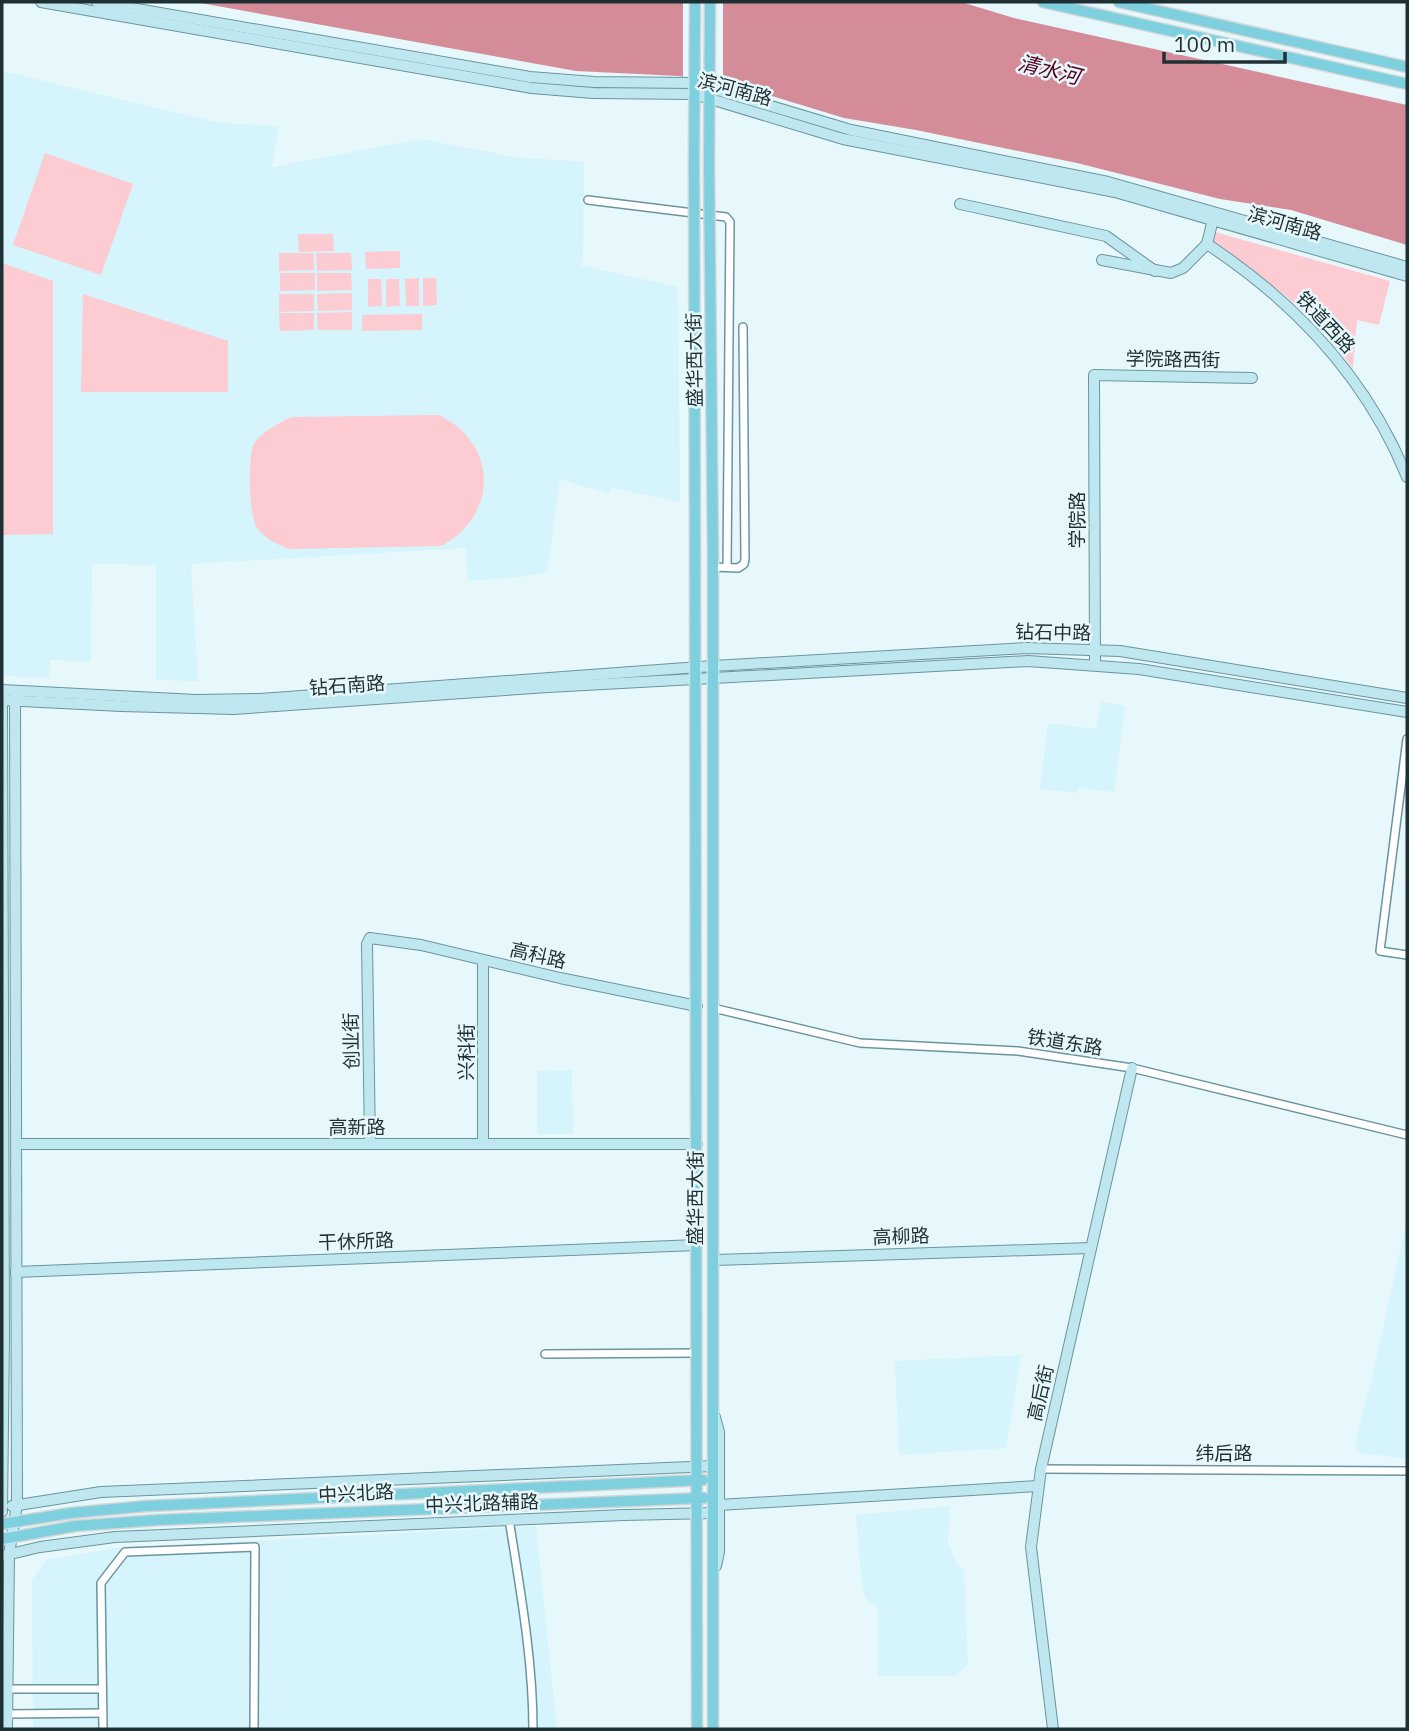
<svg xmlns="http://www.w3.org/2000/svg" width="1409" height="1731" font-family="'IBM Plex Sans','Noto Sans SC',sans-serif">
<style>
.built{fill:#d5f4fb}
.green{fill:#fdcbd2}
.water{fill:#d48d98}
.pier{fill:#e7f8fc}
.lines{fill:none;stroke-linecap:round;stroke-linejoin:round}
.street-casing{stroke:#6c949e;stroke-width:10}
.secondary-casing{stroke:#6c949e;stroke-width:12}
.primary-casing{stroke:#d2d6d6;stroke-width:13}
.street{stroke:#fff;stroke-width:7}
.secondary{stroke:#bfe7ef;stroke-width:10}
.primary{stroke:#7fd0df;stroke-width:10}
.primary-bridge-casing{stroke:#d2d6d6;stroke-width:13;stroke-linecap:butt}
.primary-bridge{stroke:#7fd0df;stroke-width:10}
.labels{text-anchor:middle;stroke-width:5;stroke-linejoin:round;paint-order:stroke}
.street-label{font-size:19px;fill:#1f3034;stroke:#e7f8fc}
.water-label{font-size:21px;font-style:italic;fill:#57001f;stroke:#e7f8fc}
</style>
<rect width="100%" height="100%" fill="#e7f8fc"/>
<!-- built -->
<g class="built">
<polygon points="2,71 220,123 279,126 272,167 421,139 515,157 584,162 583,259 580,265 678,287 680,502 613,488 609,494 560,479 547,573 511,578 468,581 466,548 191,564 198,681 156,680 156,565 92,564 91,662 50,660 50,678 2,676"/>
<polygon points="1101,702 1125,706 1114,792 1079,788 1076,793 1040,789 1048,723 1096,729"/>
<polygon points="572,1070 573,1134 537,1134 537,1071"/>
<polygon points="1407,1219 1407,1459 1356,1452 1357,1434 1372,1379"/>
<polygon points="1021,1355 1006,1448 899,1455 895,1361"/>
<polygon points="950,1506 948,1542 956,1563 964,1571 968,1664 955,1676 878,1676 878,1609 865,1597 862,1585 856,1515"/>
<polygon points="536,1526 557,1729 33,1729 32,1580 46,1560 115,1548"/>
</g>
<!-- green -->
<g class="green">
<polygon points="45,153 133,184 101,275 13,245"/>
<polygon points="1215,232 1390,281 1379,325 1357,320 1353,368 1316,323 1287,297 1212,241"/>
<polygon points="298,234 333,234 334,251 299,252"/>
<polygon points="400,251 400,268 366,269 365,252"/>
<polygon points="279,253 314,253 314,270 279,271"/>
<polygon points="316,253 351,253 352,270 317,271"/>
<polygon points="2,263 53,281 53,534 2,535"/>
<polygon points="280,273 315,273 315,290 280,291"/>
<polygon points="317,273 351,273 352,290 317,291"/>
<polygon points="419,278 419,306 406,306 405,279"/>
<polygon points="423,278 436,278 437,305 423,306"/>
<polygon points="368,279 381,279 382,306 368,307"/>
<polygon points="386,279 399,279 400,306 386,307"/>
<polygon points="352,293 352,310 318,311 317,294"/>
<polygon points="83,294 228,341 228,392 81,392"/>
<polygon points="279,294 314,294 314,311 279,312"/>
<polygon points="352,312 352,330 318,330 317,313"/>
<polygon points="279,313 314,313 314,330 280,331"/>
<polygon points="422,314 422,330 362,331 362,315"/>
<path d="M 440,415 C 449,421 459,426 466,435 C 499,473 484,524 441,546 L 288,549 C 277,544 264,538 257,528 C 249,517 247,453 255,442 C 263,431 279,423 291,417 Z"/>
</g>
<!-- water -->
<polygon class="water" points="195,2 961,2 1014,18 1407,105 1407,245 1291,210 1220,199 1077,163 916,130 844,118 726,82 679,76 576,71"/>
<!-- pier -->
<polygon class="pier" points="683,2 723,2 723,84 683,78"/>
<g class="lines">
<!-- street casing -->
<g class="street-casing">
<g id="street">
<polyline points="588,200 726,217 730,222 727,567"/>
<polyline points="713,567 738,568 744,564 745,559 743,327"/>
<polyline points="1407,739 1380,951 1407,955"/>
<polyline points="713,1008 860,1043 1018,1051 1132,1068 1407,1135"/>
<polyline points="545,1354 697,1353"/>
<polyline points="1041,1469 1407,1471"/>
<path d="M 509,1519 C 520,1589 533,1659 533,1729"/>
<polyline points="8,1689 102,1689"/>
<polyline points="7,1714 102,1713"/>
<polyline points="103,1729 101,1583 125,1552 255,1547 254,1729"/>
</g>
</g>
<!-- secondary casing -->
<g class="secondary-casing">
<g id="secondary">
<polyline points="41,2 532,88 593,93 694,94 843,139 1115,192 1407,276"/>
<polyline points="97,2 530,77 594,82 694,83 851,130 1108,182 1407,267"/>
<polyline points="960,204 1106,236 1155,271"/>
<path d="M 1214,215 L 1207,244 C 1295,302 1367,379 1407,477"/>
<polyline points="1102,260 1171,273 1183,268 1207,244"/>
<polyline points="1095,665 1094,375 1252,378"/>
<polyline points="2,690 196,700 260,699 713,666 1027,648 1120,651 1407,698"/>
<polyline points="2,700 121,706 234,709 548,687 1028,661 1139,669 1407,712"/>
<polyline points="483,960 483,1144"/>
<polyline points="16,1144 697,1144"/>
<polyline points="370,1144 367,944 370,938 421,945 560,978 697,1006"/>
<polyline points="713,1260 1091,1248"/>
<polyline points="16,1272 697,1245"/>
<polyline points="715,1417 719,1432 719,1552 716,1566"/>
<polyline points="719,1505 1038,1486"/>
<polyline points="12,1506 101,1492 713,1466"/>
<polyline points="2,1512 4,1339 2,695"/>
<polyline points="2,1556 40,1547 115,1537 624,1515 713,1513"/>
<polyline points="7,1729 9,1554 17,1505 15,694"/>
<polyline points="1053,1729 1031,1547 1041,1469 1132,1068"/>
</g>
</g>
<!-- primary casing -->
<g class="primary-casing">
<g id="primary">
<polyline points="1043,2 1407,84"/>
<polyline points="1119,2 1407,67"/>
<polyline points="694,164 695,2"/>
<polyline points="709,165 710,2"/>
<polyline points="695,555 697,1729"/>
<polyline points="713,555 713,1729"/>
<polyline points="2,1524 71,1513 147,1506 703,1480"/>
<polyline points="2,1539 75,1526 158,1520 704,1498"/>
</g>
</g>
<!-- street -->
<use href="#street" class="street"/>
<!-- secondary -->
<use href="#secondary" class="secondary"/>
<!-- primary -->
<use href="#primary" class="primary"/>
<!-- primary-bridge casing -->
<g class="primary-bridge-casing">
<g id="primary-bridge">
<polyline points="694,164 695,555"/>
<polyline points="709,165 713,555"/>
</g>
</g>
<!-- primary-bridge -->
<use href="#primary-bridge" class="primary-bridge"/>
</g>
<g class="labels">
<!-- street labels -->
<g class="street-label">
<text transform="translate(735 89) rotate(15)" y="7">滨河南路</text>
<text transform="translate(1285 223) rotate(16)" y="7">滨河南路</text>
<text transform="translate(1326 322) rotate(47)" y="7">铁道西路</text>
<text transform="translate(1173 359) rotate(1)" y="7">学院路西街</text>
<text transform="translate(694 360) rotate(-91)" y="7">盛华西大街</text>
<text transform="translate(1077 520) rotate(-90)" y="7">学院路</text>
<text transform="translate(1053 632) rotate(1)" y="7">钻石中路</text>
<text transform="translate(347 685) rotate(-4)" y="7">钻石南路</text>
<text transform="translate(538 955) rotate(13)" y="7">高科路</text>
<text transform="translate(351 1041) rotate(-91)" y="7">创业街</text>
<text transform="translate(1065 1042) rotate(9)" y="7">铁道东路</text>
<text transform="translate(466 1052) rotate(-90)" y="7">兴科街</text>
<text x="357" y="1134">高新路</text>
<text transform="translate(695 1198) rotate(-90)" y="7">盛华西大街</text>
<text transform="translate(901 1236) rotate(-2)" y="7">高柳路</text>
<text transform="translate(356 1241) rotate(-2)" y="7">干休所路</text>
<text transform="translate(1040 1393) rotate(-77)" y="7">高后街</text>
<text x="1224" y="1460">纬后路</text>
<text transform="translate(356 1493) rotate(-3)" y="7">中兴北路</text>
<text transform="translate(482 1503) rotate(-2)" y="7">中兴北路辅路</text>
</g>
<!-- water labels -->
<g class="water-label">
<text transform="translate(1049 70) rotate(14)" y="7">清水河</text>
</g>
</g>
<!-- border -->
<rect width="1409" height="1731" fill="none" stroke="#1f3034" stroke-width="7"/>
<!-- scale -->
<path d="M1164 52v10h121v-10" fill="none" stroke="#1f3034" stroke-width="3.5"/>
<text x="1174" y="52" font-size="21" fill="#1f3034" stroke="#e7f8fc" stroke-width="5" paint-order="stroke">100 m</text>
</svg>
